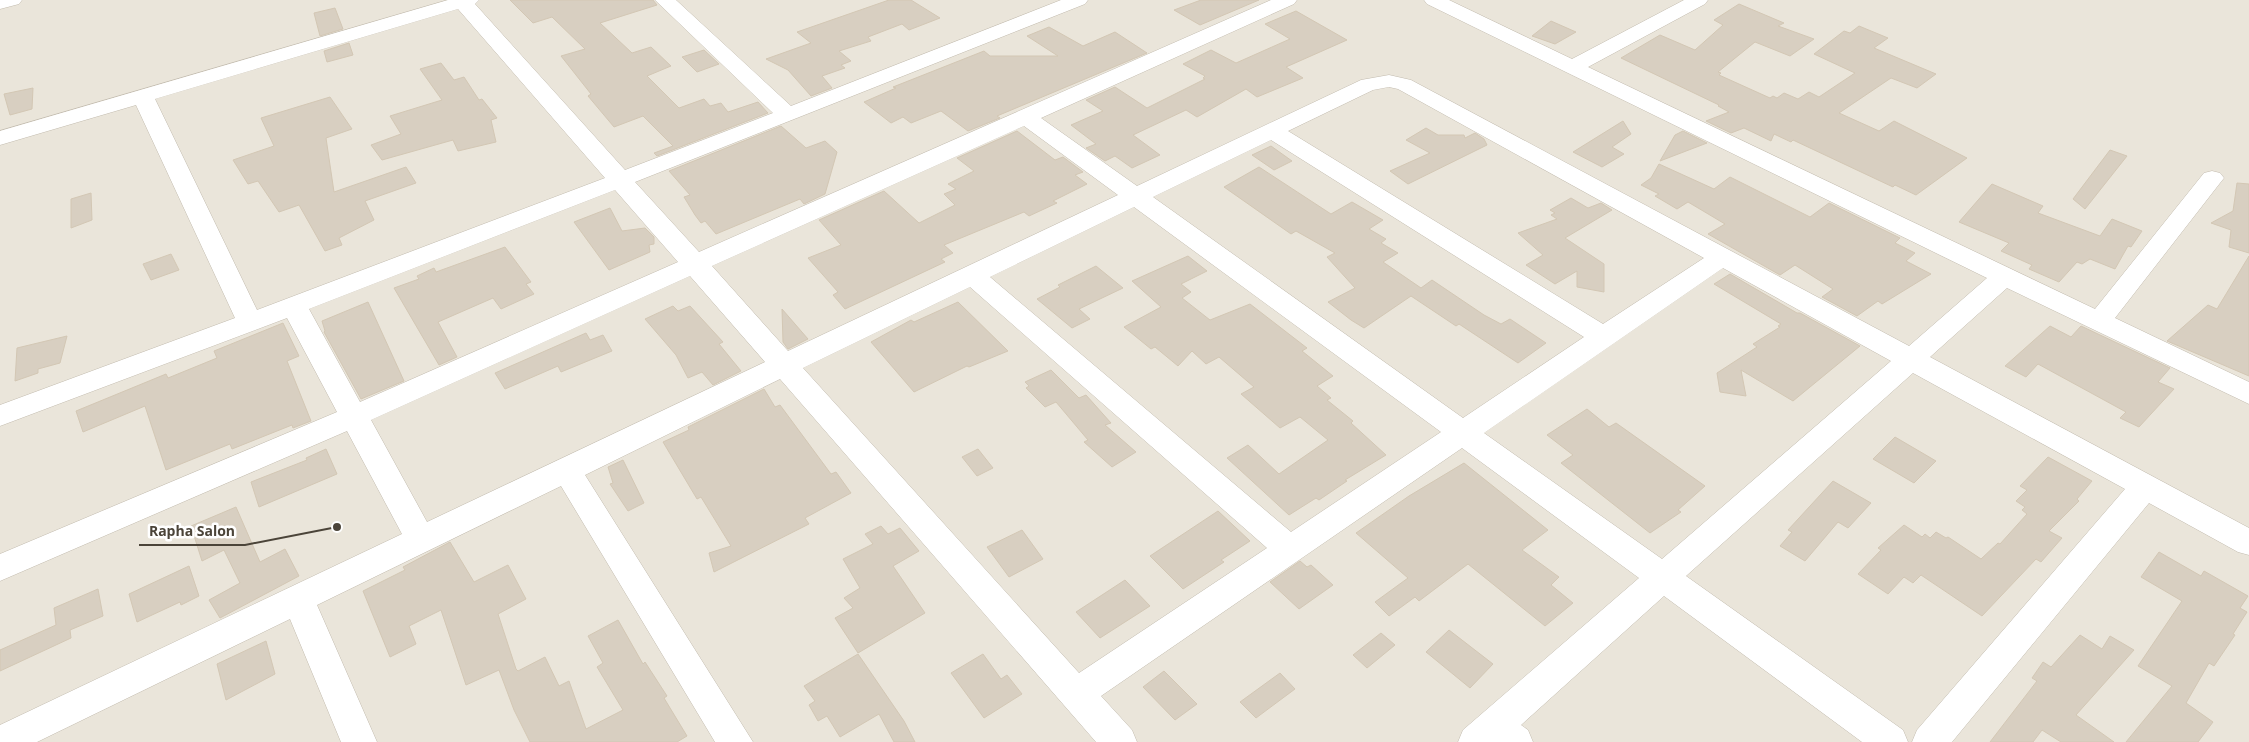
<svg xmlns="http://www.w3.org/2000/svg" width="2249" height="742" font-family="'Open Sans',sans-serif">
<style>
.residential{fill:#eae5da}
.building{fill:#d8cfc1;stroke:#d3c7b4}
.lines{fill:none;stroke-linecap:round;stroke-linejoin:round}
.minor-casing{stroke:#c2bbae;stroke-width:1}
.minor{fill:#fff;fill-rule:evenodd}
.leader{fill:none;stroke:#4b4439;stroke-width:2}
.callout-dot{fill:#4b4439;stroke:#fff;stroke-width:2}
.callout-label{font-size:14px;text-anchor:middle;font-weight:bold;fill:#4b4439;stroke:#fff;stroke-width:5;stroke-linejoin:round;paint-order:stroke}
</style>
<rect width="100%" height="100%" fill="#f6f3ec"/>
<!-- residential -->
<rect class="residential" x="0" y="0" width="2249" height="742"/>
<!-- building -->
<g class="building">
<polygon points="510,0 653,0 657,5 600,23 632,53 651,47 671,66 647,76 679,108 704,99 710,106 721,103 728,112 758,102 768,113 657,156 654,153 673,146 643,116 614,127 588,96 591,94 561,56 585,49 552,17 533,23"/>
<polygon points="889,0 911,0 940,18 909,30 902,24 868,37 871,41 839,51 851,61 841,65 845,68 822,76 832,88 811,96 788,70 766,59 811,43 797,32"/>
<polygon points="1201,0 1259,0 1200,25 1174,10"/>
<polygon points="1739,4 1784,23 1778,26 1814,39 1790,56 1755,42 1718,72 1721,73 1719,75 1770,98 1773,96 1777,98 1784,93 1798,99 1809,92 1819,97 1855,73 1814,54 1844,31 1850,33 1859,26 1888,38 1874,48 1936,74 1917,88 1891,78 1839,113 1879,131 1894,121 1967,158 1916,195 1895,185 1893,187 1793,140 1791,142 1774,134 1771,141 1744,128 1731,133 1706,121 1729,112 1718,106 1719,105 1621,58 1660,35 1695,50 1723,25 1714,20"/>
<polygon points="335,8 343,29 320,36 314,13"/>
<polygon points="1296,11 1347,40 1286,67 1303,78 1257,97 1246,89 1197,117 1186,110 1133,135 1160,155 1132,168 1115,156 1105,161 1086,148 1096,144 1071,125 1103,111 1086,100 1115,87 1147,108 1205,79 1203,78 1205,76 1183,64 1211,50 1236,63 1290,39 1265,24"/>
<polygon points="1551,21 1576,32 1555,44 1532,36"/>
<polygon points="1049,27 1083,46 1115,32 1147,53 997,116 1000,118 968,131 941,111 911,123 903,117 891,123 864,102 896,88 893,87 984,51 990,56 1058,56 1027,36"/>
<polygon points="349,43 353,55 327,62 324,51"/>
<polygon points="704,50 719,64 697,72 682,57"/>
<polygon points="441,63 454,80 464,77 479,100 482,99 497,118 491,120 496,142 458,151 453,140 382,160 371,145 401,134 390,116 442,100 420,69"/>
<polygon points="33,88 32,109 10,115 4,94"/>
<polygon points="330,97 352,129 326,138 334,192 406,167 416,183 365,201 374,220 339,238 342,245 325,251 299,205 279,212 258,181 248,184 233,160 274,146 261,118"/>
<polygon points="1623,121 1631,134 1612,147 1624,154 1602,167 1573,152"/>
<polygon points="781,126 806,148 825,141 837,152 825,194 804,204 800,199 716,234 705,221 701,223 695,215 684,197 690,195 669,171"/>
<polygon points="1426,128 1438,135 1464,135 1465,138 1475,133 1484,139 1487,145 1408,184 1390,171 1430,153 1406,140"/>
<polygon points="1017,131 1055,160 1063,157 1083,172 1075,175 1087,184 1053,201 1057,203 1029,216 1024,212 944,245 953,253 941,259 945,262 845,309 833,295 838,292 808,258 841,245 819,220 884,191 919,223 955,205 944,194 956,189 948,184 974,171 957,158"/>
<polygon points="1683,131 1707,143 1660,161 1675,135"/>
<polygon points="1271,146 1292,161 1274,170 1252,155"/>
<polygon points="2110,150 2127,156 2085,209 2073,199"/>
<polygon points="1659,164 1714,189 1730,177 1810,217 1829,203 1900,238 1895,243 1915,253 1906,261 1931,274 1882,304 1878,301 1857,316 1822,297 1833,289 1795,265 1780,275 1708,234 1725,224 1688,202 1677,209 1655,196 1659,194 1641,185 1651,178"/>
<polygon points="1259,167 1331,214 1352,202 1383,220 1369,229 1386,239 1381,243 1398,253 1383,262 1421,288 1432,280 1484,315 1501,324 1510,319 1546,343 1518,363 1459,324 1456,326 1411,296 1364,328 1351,320 1328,302 1355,288 1327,257 1335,253 1296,231 1291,234 1224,187"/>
<polygon points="2237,183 2249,184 2249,253 2229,247 2231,230 2211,223 2233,211"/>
<polygon points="1992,184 2043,206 2038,213 2100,236 2112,219 2142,231 2131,247 2128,246 2115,269 2090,259 2082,264 2077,262 2059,282 2029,269 2032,265 2001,251 2009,243 1959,222"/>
<polygon points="91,193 92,220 71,228 71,199"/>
<polygon points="1571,198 1588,208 1601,203 1612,210 1565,238 1604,264 1604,292 1577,287 1577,271 1555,284 1526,265 1543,255 1518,233 1557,219 1551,215 1555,213 1550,210"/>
<polygon points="610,208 622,231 645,228 654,237 654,244 649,245 650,252 609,270 574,222"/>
<polygon points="505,247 531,282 526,284 534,294 501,309 493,298 438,322 457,357 439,365 394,288 419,279 417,276 434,268 436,272"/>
<polygon points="171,254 179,270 151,280 143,264"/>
<polygon points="1188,256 1207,271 1181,284 1191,292 1182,298 1210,320 1250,304 1307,348 1302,351 1333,376 1317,386 1331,398 1327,400 1353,421 1351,423 1386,455 1345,480 1347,481 1319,500 1316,498 1289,515 1227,458 1248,445 1279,474 1328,440 1300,417 1280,428 1241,394 1254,387 1219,357 1206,364 1192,351 1178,366 1155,347 1151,349 1124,327 1161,307 1132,281"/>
<polygon points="2249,256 2249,376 2167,341 2208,305 2217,309"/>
<polygon points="1096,266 1123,288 1079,309 1090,319 1072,328 1037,299 1060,287 1058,285"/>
<polygon points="1730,274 1797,313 1800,313 1860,346 1793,401 1741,370 1746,396 1720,392 1717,373 1757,347 1753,344 1780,327 1778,326 1781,324 1714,284"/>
<polygon points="368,302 404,381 361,399 324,332 325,331 322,321"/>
<polygon points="958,302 1008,351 969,367 967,366 914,392 871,342 911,320 914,322"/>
<polygon points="673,306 678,311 690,306 723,342 719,344 741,371 713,385 702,372 688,378 676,355 645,319"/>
<polygon points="782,309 808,339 788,349 783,342"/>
<polygon points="283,323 299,356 287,361 311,421 293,428 292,425 232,449 230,444 166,470 145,406 83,432 76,411 166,374 168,378 217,358 214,351"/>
<polygon points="2050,326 2071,337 2081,326 2170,368 2158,382 2174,389 2139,427 2120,418 2126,412 2038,364 2026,377 2005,366"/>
<polygon points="586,333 590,340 603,335 612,351 561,372 558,366 505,389 495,373"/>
<polygon points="67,336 60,363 38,369 38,373 15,381 17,348"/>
<polygon points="1051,370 1079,398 1086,395 1111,423 1105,425 1136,452 1112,467 1084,442 1088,440 1056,402 1045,407 1026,388 1029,386 1025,382"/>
<polygon points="764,389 775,407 780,405 831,474 836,472 851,493 805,518 809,524 714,572 709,553 731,546 701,497 697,499 663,442 689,430 688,427"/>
<polygon points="1587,409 1609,427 1616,423 1705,486 1678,510 1681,512 1650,533 1561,463 1573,455 1547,435"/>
<polygon points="1895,437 1936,461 1914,483 1873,459"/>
<polygon points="326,449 337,474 259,507 251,482 307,460 306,458"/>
<polygon points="978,449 993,468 977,476 962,457"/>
<polygon points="2048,457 2092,481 2077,499 2079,501 2049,531 2062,538 2041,562 2036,559 1982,616 1921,575 1913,583 1904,577 1888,594 1858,574 1881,550 1878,548 1904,525 1922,537 1925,534 1930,538 1936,532 1946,538 1948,537 1981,559 1998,543 2000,544 2027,514 2022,510 2025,507 2016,501 2027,490 2020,486"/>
<polygon points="623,460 644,503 628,511 610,484 613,483 608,467"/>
<polygon points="1464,463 1548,530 1522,550 1559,577 1551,585 1573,603 1545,626 1468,564 1419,601 1415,597 1389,616 1375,602 1408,578 1356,533 1409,496"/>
<polygon points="1833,481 1871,503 1848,528 1838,522 1805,561 1780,546 1792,532 1788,530"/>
<polygon points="236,507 260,562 285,549 299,576 220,618 209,600 240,583 224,550 202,561 191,526"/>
<polygon points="1218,511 1250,541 1221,560 1224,562 1183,589 1150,556"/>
<polygon points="881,526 888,534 900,528 919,551 893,566 925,613 858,653 835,618 853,608 844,598 860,588 843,559 873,544 865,534"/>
<polygon points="1022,530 1043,559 1009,577 987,547"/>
<polygon points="450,542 474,582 508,565 526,599 498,614 516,669 518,671 545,657 559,686 569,681 586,729 623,710 597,667 603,663 588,636 618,620 643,664 645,662 667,696 664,698 687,736 677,742 530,742 514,710 499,670 466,685 441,610 409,626 416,644 390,657 363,591 405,570 403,567"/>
<polygon points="2159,552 2201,576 2204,571 2248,596 2240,608 2247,612 2233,634 2235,635 2214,666 2209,663 2186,703 2213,722 2198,742 2126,742 2172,686 2138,666 2182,601 2141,577"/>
<polygon points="1300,561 1307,567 1311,565 1333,585 1299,609 1270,582"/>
<polygon points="189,566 199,596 181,605 180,602 137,622 129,594"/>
<polygon points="1125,580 1150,606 1100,638 1076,612"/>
<polygon points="98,589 103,616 70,630 71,638 0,671 0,650 56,625 54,608"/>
<polygon points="1449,630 1493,664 1470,688 1426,652"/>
<polygon points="1381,633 1395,645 1367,668 1353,655"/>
<polygon points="2080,635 2102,649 2110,636 2134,650 2076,715 2114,742 2061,742 2042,730 2033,742 1990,742 2037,681 2032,678 2043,662 2051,667"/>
<polygon points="266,641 275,674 226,700 217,664"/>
<polygon points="858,654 904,721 915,742 894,742 879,714 840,737 827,716 818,721 809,705 815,701 804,686"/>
<polygon points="983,654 1001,679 1007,675 1022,694 984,718 951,673"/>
<polygon points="1164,671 1197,704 1175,720 1143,687"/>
<polygon points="1280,673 1295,689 1256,718 1240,702"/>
</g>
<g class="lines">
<!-- minor casing -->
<g class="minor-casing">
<g id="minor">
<polygon points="0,0 22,0 19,4 0,9"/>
<path d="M 448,0 L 479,0 L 475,4 L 625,170 L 773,113 L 655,0 L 676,0 L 791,106 L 1061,0 L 1088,0 L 1085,4 L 635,182 L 699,252 L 1271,0 L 1297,0 L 1294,4 L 1041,118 L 1137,186 L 1361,80 L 1389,75 L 1411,80 L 1909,346 L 1987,278 L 1427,4 L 1424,0 L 1449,0 L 1572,59 L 1684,0 L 1708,0 L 1705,4 L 1588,67 L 2095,309 L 2204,173 L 2212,171 L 2220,173 L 2224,178 L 2220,183 L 2115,318 L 2249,382 L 2249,404 L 2007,288 L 1930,357 L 2249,528 L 2249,555 L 2238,552 L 2149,503 L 1952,742 L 1912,742 L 1917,730 L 2125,489 L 1913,373 L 1686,576 L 1903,730 L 1908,742 L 1862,742 L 1664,596 L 1521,725 L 1528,730 L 1533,742 L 1458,742 L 1463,730 L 1639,578 L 1462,448 L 1101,696 L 1132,730 L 1137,742 L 1096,742 L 780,379 L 585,475 L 753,742 L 715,742 L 561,486 L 317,605 L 377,742 L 341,742 L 290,619 L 37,742 L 0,742 L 0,725 L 402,534 L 347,431 L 0,581 L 0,554 L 337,412 L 287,318 L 0,426 L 0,405 L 235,318 L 136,105 L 0,145 L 0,131 ZM 458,9 L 605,178 L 257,310 L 155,99 ZM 1389,87 L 1398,89 L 1704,258 L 1603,324 L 1288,131 L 1373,90 ZM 1024,126 L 1118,195 L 788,351 L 712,266 ZM 1271,140 L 1584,337 L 1463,418 L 1153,197 ZM 615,190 L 678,262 L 360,402 L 309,309 ZM 1134,207 L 1441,432 L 1291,532 L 990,277 ZM 1723,268 L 1891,361 L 1662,559 L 1484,433 ZM 690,276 L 765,362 L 427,522 L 371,420 ZM 970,287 L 1267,548 L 1079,673 L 803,368 Z"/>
</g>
</g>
<!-- minor -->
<use href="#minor" class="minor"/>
</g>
<!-- callouts -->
<path class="leader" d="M337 527L245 545H139"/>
<circle class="callout-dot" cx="337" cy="527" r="5"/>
<g class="callout-label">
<text x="192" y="536">Rapha Salon</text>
</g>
</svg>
